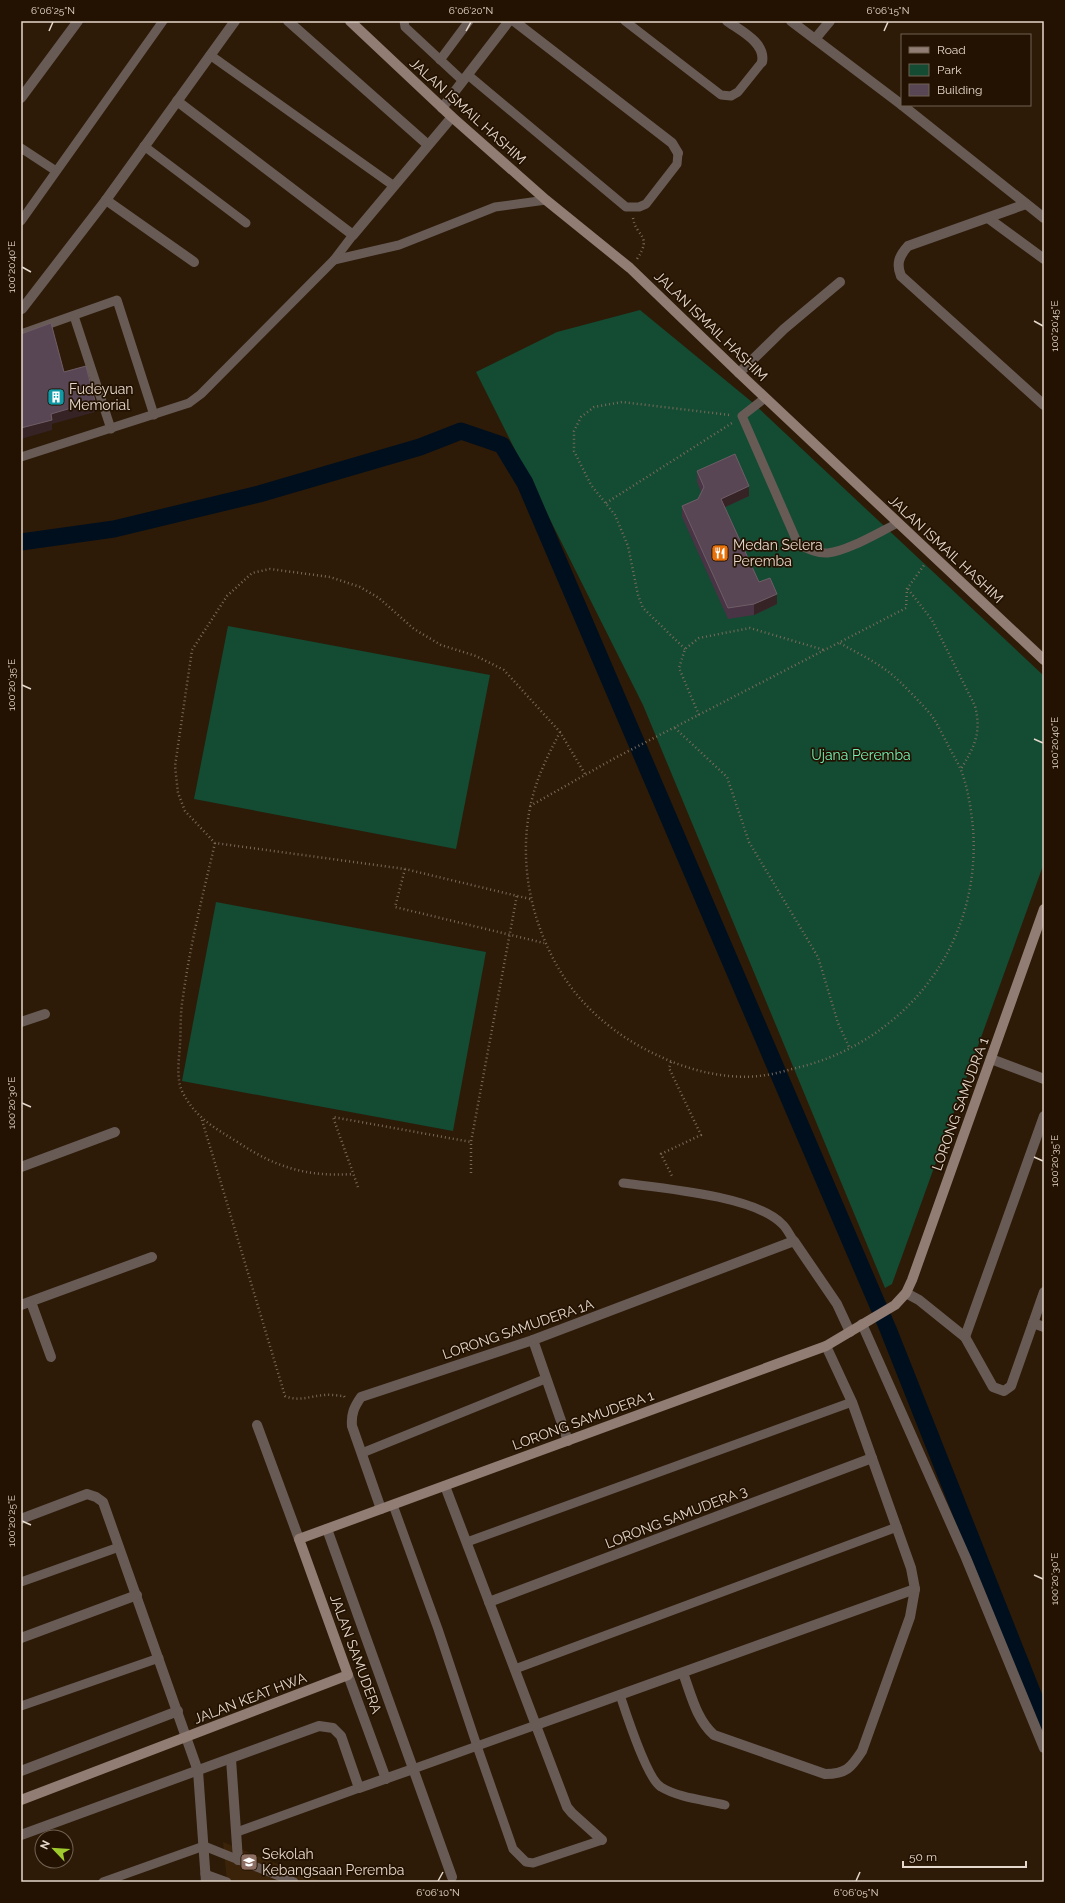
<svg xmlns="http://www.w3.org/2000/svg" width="1065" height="1903" font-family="Raleway,sans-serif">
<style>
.built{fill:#3a2308}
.green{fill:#134b33}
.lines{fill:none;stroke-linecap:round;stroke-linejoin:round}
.canal{stroke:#000f1e;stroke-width:17}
.path{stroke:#7a6a5a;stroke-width:2.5;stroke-dasharray:1 3;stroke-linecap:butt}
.lane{stroke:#685b56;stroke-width:9}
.street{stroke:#685b56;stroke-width:10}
.secondary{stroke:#927d74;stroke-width:10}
.wall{fill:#483445}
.shaded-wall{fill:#362326}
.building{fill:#594654;stroke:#6f5d66}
.ticks{fill:none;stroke:#e5d8cc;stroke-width:1.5}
.labels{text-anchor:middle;stroke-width:3.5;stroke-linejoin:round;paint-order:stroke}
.street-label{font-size:14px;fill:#e5d8cc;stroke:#231201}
.poi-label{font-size:14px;fill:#e5d8cc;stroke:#231201;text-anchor:start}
.park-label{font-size:14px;fill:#74f4b8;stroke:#231201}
.neatline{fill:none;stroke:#e5d8cc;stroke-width:1.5}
.ticks-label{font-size:10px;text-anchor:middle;fill:#e5d8cc}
</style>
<rect width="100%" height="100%" fill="#2d1b07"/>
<!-- built -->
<polygon class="built" points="223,1842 323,1882 227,1882"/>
<!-- green -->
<g class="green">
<polygon points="640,310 752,402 1044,676 1044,863 892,1284 885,1288 643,705 476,372 557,332"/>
<polygon points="228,626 490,675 456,849 194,799"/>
<polygon points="216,902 486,952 453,1131 182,1081"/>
</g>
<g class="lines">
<!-- canal -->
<polyline class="canal" points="21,542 114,529 259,494 420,447 461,431 502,445 525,483 888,1329 1044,1722"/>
<!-- path -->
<g class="path">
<path d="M 633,218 C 636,237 653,235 637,259"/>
<polyline points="606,503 732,423"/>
<path d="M 908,589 L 932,620 L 975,706 C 982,733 974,747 961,769"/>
<polyline points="685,649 643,608 638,595 628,546 615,515 591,485 574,451 574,431 581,417 594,407 622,402 730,415"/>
<polyline points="699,715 679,668 685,649 699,638 750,628 824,650"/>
<polyline points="675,728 727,777 749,842 818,957 838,1023 850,1049"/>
<path d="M 560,732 C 554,744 548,755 543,767 C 515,830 523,903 555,962 C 578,1005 615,1036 659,1056 C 690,1071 731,1081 766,1075 C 775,1074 784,1071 792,1069 C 905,1044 982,944 973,828 C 971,809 968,788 961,770 C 957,761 952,753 948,745 C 943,736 938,725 932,716 C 924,706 900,681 890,673 C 875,661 855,652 838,642"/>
<polyline points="530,806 615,758 906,608 907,589 924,565"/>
<path d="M 215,843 C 203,894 190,945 183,997 C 180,1013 181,1029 180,1045 C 179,1059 176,1078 182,1091 C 195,1118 215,1128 239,1143 C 277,1168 308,1177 353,1174"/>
<polyline points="405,869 395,907 544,943"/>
<polyline points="530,899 405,869 215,843 185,811 178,793 175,766 192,650 227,596 252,573 270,569 330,577 360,587 379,598 414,629 441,645 476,656 504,670 560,732 585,774"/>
<polyline points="671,1062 669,1068 701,1135 661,1154 672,1176"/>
<path d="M 202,1120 L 285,1396 C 299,1402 310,1396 325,1395 C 331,1394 338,1396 344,1396 L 346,1399"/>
<polyline points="471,1173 471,1142 517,895"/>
<polyline points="358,1187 333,1117 471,1142"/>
</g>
<!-- lane -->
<g class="lane">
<polyline points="404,21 405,27 463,81"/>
<polyline points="625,21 721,95 731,96 738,92 762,62"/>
<polyline points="210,55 394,186"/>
<polyline points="440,60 469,21"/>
<polyline points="468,75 626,207 639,207 646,204 677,164 678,153"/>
<polyline points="144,146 246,223"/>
<polyline points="21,148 56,171"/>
<polyline points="21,221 163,21"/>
<polyline points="334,260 399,245 495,207 546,200"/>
<polyline points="74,316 111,429"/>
<polyline points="21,334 117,300 154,415"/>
<path d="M 765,398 L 742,416 L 798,544 C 808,549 817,554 828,553 C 848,551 879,532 898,523"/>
<polyline points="21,457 189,403 201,394 334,260 353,235"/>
<path d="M 623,1183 C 661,1188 756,1196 782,1224 C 787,1228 790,1236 794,1241"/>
<polyline points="362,1453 545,1379"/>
<polyline points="393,1505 438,1629 477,1746 513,1849 526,1862 533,1863 602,1840"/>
<polyline points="467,1542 852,1402"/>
<polyline points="21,1582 119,1547"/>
<polyline points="515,1669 897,1527"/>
<path d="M 620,1695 C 626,1713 647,1779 661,1787 C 679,1798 705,1800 725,1805"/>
<polyline points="21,1706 159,1658"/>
<polyline points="413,1769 536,1725"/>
<polyline points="237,1832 359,1788"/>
<polyline points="205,1874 227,1882"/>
<polyline points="103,1882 204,1846 294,1882"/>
</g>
<!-- street -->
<g class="street">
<polyline points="288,21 428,145"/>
<polyline points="514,21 672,143 678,153"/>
<path d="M 727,21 C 741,31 766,43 762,62"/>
<polyline points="791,21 902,105"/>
<polyline points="815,39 830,21"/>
<polyline points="21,98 78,21"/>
<polyline points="177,101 353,235 452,117"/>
<polyline points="902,105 1044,218"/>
<polyline points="442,108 509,21"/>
<polyline points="106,200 194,262"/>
<path d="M 1026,204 L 908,246 C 899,256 896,264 901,276 L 1044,405"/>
<polyline points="988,218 1044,259"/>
<polyline points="22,309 106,200 235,21"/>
<polyline points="739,373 784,329 840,282"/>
<polyline points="21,1022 45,1014"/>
<polyline points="991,1059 1044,1079"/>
<polyline points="21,1167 115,1132"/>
<polyline points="906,1293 919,1300 965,1337 993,1387 1004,1391 1011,1386 1044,1292"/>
<polyline points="31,1302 51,1357"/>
<polyline points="21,1305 152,1257"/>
<polyline points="1033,1323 1044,1327"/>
<polyline points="862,1324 966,1558 1044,1748"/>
<polyline points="965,1337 1044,1116"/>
<polyline points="533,1340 568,1441"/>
<polyline points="257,1425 299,1539"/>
<polyline points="445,1486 567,1807 572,1813 602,1840"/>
<path d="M 381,1509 L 352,1426 C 351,1414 354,1407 361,1397 L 533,1340 L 794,1241 L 837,1304 L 850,1332"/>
<polyline points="21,1519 87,1494 96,1497 103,1502 198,1771 206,1882"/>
<polyline points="327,1529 452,1877"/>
<polyline points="489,1602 872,1458"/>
<polyline points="21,1638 137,1595"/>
<path d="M 683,1673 C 691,1694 696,1719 714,1735 L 825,1774 C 846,1774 851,1768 862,1751 L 910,1617 L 915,1589 L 911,1568 L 852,1402 L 826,1346"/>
<polyline points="348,1675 386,1779"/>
<polyline points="536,1725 915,1589"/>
<polyline points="231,1759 238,1860"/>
<polyline points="21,1771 178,1711"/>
<polyline points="21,1835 319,1726 333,1728 341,1736 359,1788 413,1769"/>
</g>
<!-- secondary -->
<g class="secondary">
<polyline points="350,21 452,117 546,200 630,268 739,373 1044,660"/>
<polyline points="21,1800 348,1675 299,1539 826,1346 895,1305 906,1293 912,1280 1044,909"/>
</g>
</g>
<!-- wall -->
<polygon class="wall" points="697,471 749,496 725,507 759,582 777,604 754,615 728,619 682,517 682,506 698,499 701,492 697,482"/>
<!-- shaded-wall -->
<g class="shaded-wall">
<polygon points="95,401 95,412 52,424 52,430 21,439 21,428 51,414"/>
<polygon points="749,486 749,496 721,509 721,499"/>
<polygon points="777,594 777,604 754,615 754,604"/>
</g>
<!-- building -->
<g class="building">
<polygon points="51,323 64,372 86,366 95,401 51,414 52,420 21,428 21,334"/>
<polygon points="735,454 749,486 721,499 759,582 770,578 777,594 754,604 728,608 682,506 698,499 704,487 697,471"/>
</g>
<!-- ticks -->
<path class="ticks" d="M 49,31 L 53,22M 466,31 L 471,22M 884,31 L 888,22M 22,267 L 31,272M 1034,321 L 1043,326M 22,685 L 31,689M 1034,739 L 1043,743M 22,1103 L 31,1107M 1034,1157 L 1043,1161M 22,1521 L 31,1525M 1034,1575 L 1043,1579M 438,1881 L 443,1872M 856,1881 L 860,1872"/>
<!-- icons -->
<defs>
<g id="building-square" transform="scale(0.9)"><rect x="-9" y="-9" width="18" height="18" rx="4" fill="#0f9aa8" stroke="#231201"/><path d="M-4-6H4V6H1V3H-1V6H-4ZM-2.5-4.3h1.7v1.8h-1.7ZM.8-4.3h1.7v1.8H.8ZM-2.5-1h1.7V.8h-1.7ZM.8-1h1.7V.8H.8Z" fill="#fff"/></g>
<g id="restaurant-square" transform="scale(0.9)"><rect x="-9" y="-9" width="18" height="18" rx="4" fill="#e8710a" stroke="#231201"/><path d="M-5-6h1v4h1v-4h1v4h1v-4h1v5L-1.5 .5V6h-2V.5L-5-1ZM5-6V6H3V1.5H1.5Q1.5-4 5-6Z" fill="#fff"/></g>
<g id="school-square" transform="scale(0.9)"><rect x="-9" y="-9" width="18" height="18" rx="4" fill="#8d6e63" stroke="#231201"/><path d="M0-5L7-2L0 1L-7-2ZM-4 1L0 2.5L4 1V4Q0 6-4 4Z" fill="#fff"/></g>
</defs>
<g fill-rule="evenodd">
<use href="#building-square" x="56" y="397"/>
<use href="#restaurant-square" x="720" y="553"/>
<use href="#school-square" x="249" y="1862"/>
</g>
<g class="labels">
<!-- street labels -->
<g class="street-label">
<text transform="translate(468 111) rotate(42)" y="5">JALAN ISMAIL HASHIM</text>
<text transform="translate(711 326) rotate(44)" y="5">JALAN ISMAIL HASHIM</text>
<text transform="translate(946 549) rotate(43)" y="5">JALAN ISMAIL HASHIM</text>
<text transform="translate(960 1104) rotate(-70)" y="5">LORONG SAMUDRA 1</text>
<text transform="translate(518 1329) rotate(-19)" y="5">LORONG SAMUDERA 1A</text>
<text transform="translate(583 1420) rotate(-20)" y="5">LORONG SAMUDERA 1</text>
<text transform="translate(676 1517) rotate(-21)" y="5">LORONG SAMUDERA 3</text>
<text transform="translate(356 1654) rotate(70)" y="5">JALAN SAMUDERA</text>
<text transform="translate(250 1698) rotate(-21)" y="5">JALAN KEAT HWA</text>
</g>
<!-- poi labels -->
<g class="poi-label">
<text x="69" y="394">Fudeyuan<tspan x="69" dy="16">Memorial</tspan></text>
<text x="733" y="550">Medan Selera<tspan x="733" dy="16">Peremba</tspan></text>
<text x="262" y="1859">Sekolah<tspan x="262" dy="16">Kebangsaan Peremba</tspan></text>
</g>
<!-- park labels -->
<g class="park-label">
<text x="861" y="760">Ujana Peremba</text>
</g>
</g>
<!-- border -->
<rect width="1065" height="1903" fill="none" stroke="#231201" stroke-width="44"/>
<!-- legend -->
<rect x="901" y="34" width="130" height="72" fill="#231201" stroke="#716152"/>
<rect x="909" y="47" width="20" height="6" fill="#927d74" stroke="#716152"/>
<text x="937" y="54" font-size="12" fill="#e5d8cc">Road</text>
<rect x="909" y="64" width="20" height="12" fill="#134b33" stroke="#716152"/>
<text x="937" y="74" font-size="12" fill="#e5d8cc">Park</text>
<rect x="909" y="84" width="20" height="12" fill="#594654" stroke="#716152"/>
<text x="937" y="94" font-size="12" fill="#e5d8cc">Building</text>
<!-- north arrow -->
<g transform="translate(54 1849) rotate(295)"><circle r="19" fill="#231201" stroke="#716152"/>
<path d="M0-3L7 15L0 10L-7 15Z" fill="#9eca2e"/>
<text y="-6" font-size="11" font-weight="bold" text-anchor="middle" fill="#e5d8cc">N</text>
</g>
<!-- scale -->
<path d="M903 1861v6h123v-6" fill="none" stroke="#e5d8cc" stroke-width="2"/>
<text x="909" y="1861" font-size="12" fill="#e5d8cc" stroke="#231201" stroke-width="3" paint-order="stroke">50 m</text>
<rect x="22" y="22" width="1021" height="1859" class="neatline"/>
<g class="ticks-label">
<text x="53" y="14">6°06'25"N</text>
<text x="471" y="14">6°06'20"N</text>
<text x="888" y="14">6°06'15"N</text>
<text transform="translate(11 267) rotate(-90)" y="4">100°20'40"E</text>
<text transform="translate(1054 326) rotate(-90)" y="4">100°20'45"E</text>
<text transform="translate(11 685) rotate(-90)" y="4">100°20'35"E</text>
<text transform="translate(1054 743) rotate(-90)" y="4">100°20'40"E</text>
<text transform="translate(11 1103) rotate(-90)" y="4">100°20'30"E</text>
<text transform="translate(1054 1161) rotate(-90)" y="4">100°20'35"E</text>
<text transform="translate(11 1521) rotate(-90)" y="4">100°20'25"E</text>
<text transform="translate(1054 1579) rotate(-90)" y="4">100°20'30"E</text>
<text x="438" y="1896">6°06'10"N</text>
<text x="856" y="1896">6°06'05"N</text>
</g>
</svg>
